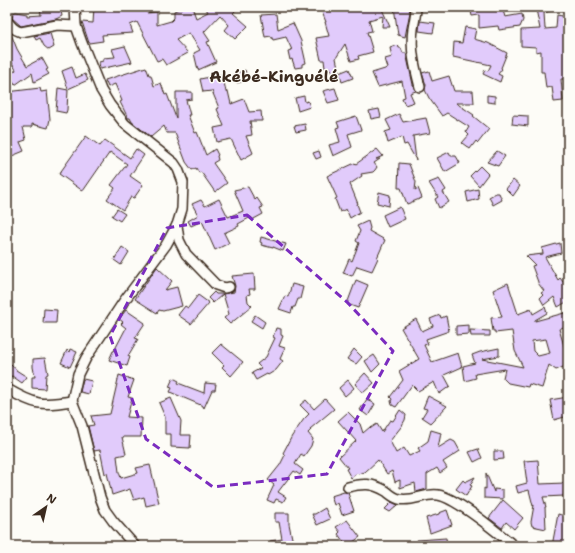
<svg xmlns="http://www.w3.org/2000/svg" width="575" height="553" font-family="'Shantell Sans',sans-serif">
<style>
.building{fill:#e1cbfb;stroke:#3b2a1e;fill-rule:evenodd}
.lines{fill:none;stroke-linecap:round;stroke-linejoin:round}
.street-casing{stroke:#3b2a1e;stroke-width:12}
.street{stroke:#fdfcf7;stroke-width:9}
.marked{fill:none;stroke:#7b2cbf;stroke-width:3;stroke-dasharray:8 5;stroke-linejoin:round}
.labels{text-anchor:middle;stroke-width:3;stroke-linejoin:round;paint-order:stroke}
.district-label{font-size:16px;font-weight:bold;fill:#3b2a1e;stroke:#fdfcf7}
</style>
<rect width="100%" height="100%" fill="#fdfcf7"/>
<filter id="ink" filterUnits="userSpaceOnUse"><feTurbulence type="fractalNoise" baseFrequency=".025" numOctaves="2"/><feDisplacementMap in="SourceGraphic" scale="8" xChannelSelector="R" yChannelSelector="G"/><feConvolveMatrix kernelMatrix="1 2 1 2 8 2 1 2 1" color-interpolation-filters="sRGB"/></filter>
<g filter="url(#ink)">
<!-- building -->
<g class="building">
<polygon points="40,7 60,7 62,16 56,19 21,26 12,18 13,13 16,12 27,14 27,16 41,15"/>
<polygon points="94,7 147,7 147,13 157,12 157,25 171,21 174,18 174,11 184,7 192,7 196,18 208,12 205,7 239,7 233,13 248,26 235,39 225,30 229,25 220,15 204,32 210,41 207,42 216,62 198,70 194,53 200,50 189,33 176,40 188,53 166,65 162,59 157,61 137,22 130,25 133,33 102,35 103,41 89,43 82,22 93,23"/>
<polygon points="320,7 381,7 390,27 382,27 383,16 369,20 372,31 367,32 373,52 358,56 359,59 351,61 345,44 336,58 339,72 332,74 330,68 325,68 324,60 321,60 316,38 329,36 325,22 326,22"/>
<polygon points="394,7 409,7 410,12 405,37 398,35"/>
<polygon points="470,7 502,7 505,17 522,14 523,20 520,27 499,30 498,26 479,28 479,15 472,16"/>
<polygon points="555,7 555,9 544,13 545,29 556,28 557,15 568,17 568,67 567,79 561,79 563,101 554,102 552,87 546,88 544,72 541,72 541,51 536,52 536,47 521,46 521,30 540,29 536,9"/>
<polygon points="276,14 278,29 293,23 301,41 306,63 302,64 302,67 295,68 292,59 290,60 288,51 292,50 286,37 273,40 271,36 265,37 261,15"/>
<polygon points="420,21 435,23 433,33 419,31"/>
<polygon points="465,27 476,29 474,39 488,43 507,53 501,68 502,69 498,74 502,76 500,82 483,74 485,70 488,71 491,65 453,57 454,42 462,43"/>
<polygon points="7,30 11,34 17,49 27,66 42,58 48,69 46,70 49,74 34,82 32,73 15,85 9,75 16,70 8,55 11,53 7,47"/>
<polygon points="50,33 54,47 49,50 44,46 40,38 36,40 34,36"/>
<polygon points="398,45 399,48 401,48 403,53 406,53 414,89 416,91 410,93 414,102 405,105 402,98 405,97 402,81 378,87 372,73 388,68 385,59 392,57 390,48"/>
<polygon points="125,46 132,62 100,69 99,62 103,61 103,58 115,57 112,49"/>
<polygon points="72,67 76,78 85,74 88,80 68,89 62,71"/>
<polygon points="146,67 149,75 151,75 154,86 161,83 165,95 167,94 176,118 176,92 192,92 192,99 186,100 190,115 188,115 195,133 197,132 206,155 215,149 218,155 217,156 218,160 213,163 227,183 215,192 201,172 199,173 196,168 192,170 186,162 175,133 167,133 164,126 151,137 132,122 130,118 128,118 120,102 122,101 115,84 108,87 105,80"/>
<polygon points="349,69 353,78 342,82 339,73"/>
<polygon points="245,70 248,80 237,83 234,74"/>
<polygon points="429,71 432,81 449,76 454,91 473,91 474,103 456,103 474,115 473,116 489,129 478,143 476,141 470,149 462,143 469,135 466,132 469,127 447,113 442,116 429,98 425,90 426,85 422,73"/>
<polygon points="220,75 221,78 223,77 226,92 228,91 231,104 244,99 249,112 261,111 262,121 250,121 252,135 246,136 253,153 241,160 231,139 217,142 214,128 224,126 217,109 219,108 212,91 203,92 200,79"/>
<polygon points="40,88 41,92 47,91 50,119 48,128 32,124 32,127 23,127 26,140 20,142 24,151 7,158 7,151 12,147 7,125 7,92"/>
<polygon points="58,88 68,90 67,110 66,113 56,111"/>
<polygon points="335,88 339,100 328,103 323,91"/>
<polygon points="487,95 495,96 495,103 487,102"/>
<polygon points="304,96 305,102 308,101 310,107 298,111 295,98"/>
<polygon points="379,109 381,117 371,119 369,111"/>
<polygon points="399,114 403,122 426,118 430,133 413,136 416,160 407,144 404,145 402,137 388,143 385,132 391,130 386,120"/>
<polygon points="513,115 528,116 528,126 512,124"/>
<polygon points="356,116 361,130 348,134 352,147 333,156 329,145 340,142 336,128 339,127 337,122"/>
<polygon points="305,124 306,130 296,132 294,126"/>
<polygon points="86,136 100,146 105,140 130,158 136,149 144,155 130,176 143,185 134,198 131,197 123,210 107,199 115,188 111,185 127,164 110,152 83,191 59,174"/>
<polygon points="377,149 383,156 376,159 380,159 374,163 377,167 375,170 373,172 361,174 362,176 350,184 358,204 357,204 360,212 350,218 346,209 340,212 335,199 337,198 327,176 355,163 356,164"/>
<polygon points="319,151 321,157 316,159 313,153"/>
<polygon points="497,151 505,156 498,166 487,162"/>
<polygon points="449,152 451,156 456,156 460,163 445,172 437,158"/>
<polygon points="399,163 409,164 416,182 415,190 418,188 422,198 407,204 401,188 398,188"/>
<polygon points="480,166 488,174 479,186 470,176"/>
<polygon points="439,179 446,190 443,192 449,202 439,208 435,199 438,197 429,183"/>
<polygon points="513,180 520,186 513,196 506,189"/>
<polygon points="248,187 255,200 257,198 263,207 260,208 263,214 252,220 251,217 238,224 239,226 224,233 229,243 215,250 202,221 191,226 188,221 198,215 192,204 201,200 205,206 219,199 228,217 243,211 234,190"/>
<polygon points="478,189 479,199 468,202 466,192"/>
<polygon points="379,192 390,195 389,206 377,203"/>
<polygon points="496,193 499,193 502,200 493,205 489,197"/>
<polygon points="400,207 405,219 388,227 383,215"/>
<polygon points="117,209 125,214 120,221 112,216"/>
<polygon points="368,221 370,228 369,231 385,240 377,258 378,258 372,271 357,266 352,276 343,273 349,259 352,261 359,243 356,241 360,231 357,226"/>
<polygon points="261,237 286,244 283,251 273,247 273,248 261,245 262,243 260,242"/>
<polygon points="560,243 561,253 545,257 558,280 560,278 567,287 565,289 568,301 558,307 554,297 544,305 540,298 543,295 541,293 544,291 538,283 538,282 532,266 535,265 526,256 543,254 542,248"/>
<polygon points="122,247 129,252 121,265 114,260"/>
<polygon points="157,267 172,281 165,290 177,287 182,306 163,311 159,310 157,313 135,299"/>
<polygon points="254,274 255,289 249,289 250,294 247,295 248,302 252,306 230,324 224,318 229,314 223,294 234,292 235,286 232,276"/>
<polygon points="356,280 368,285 358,308 347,304"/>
<path d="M 508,283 L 518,314 L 531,309 L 533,314 L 545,307 L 547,313 L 535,320 L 535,321 L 568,312 L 568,325 L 559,329 L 565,349 L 568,348 L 568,365 L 556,370 L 549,365 L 542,388 L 529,384 L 528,387 L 508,383 L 503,378 L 505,369 L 475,374 L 476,378 L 465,381 L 463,366 L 475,363 L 472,355 L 480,352 L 499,348 L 499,356 L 482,359 L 523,367 L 515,351 L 512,331 L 495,333 L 495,331 L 493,331 L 491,318 L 502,317 L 493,290 ZM 546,339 L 550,353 L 538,356 L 533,351 L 532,341 Z"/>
<polygon points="292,284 303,287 300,299 298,299 295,307 293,307 291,313 279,309 285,296 288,297"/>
<polygon points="214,292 216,294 223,294 213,303 208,298"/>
<polygon points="198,295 209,303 191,324 178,315 185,306 188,308"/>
<polygon points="44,309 57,310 56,323 43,323"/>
<polygon points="126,310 145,323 135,338 138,339 128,356 130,357 127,366 109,360 113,351 114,351 126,328 121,324 123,322 119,319"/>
<polygon points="255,315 265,322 262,328 251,321"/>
<polygon points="440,315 441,318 446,316 449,331 426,339 428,344 424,345 432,362 458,353 462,367 444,375 450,386 439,394 434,382 418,391 412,385 396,407 392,405 391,401 392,399 390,397 403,380 399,371 419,359 401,328 416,319 422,331 433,326 430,319"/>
<polygon points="469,325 469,334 456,335 456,326"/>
<polygon points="276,328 281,329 281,335 283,336 279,346 285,348 280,359 283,361 276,370 268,375 267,374 256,380 252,373 261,368 257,364 266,357 275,338 273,337"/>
<polygon points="470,330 490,331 490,336 471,336"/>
<polygon points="221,344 243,362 231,376 222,367 224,365 212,353"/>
<polygon points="70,349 77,352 70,367 61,363 67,350 69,352"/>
<polygon points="354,349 362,357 356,364 347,359"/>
<polygon points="374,355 380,364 372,372 365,361"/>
<polygon points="45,358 48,374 46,375 45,389 32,388 32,377 35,377 33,367 33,359"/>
<polygon points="7,362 16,369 16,370 27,377 22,383 12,376 7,378"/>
<polygon points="365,373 374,383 363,393 355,384"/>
<polygon points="119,375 134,380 128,397 132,398 127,417 142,418 141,437 122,437 126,454 117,456 119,472 121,478 138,473 136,468 150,465 159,503 146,506 144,497 134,500 130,489 112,495 107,473 105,474 100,450 94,451 88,426 94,425 91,416 110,414"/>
<polygon points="173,378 179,381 178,383 204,393 205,383 216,384 215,390 212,390 204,408 203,406 170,392 172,388 169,387"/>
<polygon points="83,379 92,381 89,394 80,392"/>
<polygon points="348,380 354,388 345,396 339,388"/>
<polygon points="428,396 447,406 431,423 422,417 427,409 423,408"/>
<polygon points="568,397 568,416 554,420 550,400"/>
<polygon points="171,398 181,421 180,435 191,435 190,448 171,447 171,434 165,434 165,417 159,403"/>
<polygon points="325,399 334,409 310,429 311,430 308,433 313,439 311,446 304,456 301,454 295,464 303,470 300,475 294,471 278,492 286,497 283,502 276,499 274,503 267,500 274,485 268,480 280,465 285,455 283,453 292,436 304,419 309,414 300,405 306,400 314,409"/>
<polygon points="367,399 375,404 368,416 360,410"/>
<polygon points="400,410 406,415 405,420 401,427 390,441 396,453 404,448 409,456 420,451 418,448 428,441 431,430 441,433 438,448 451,440 455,442 460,451 443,462 447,468 440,473 437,468 427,474 427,489 416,492 415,483 400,488 400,480 395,482 392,471 387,474 378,460 365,472 358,474 357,473 351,478 346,469 348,468 339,457 356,441 338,421 348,412 360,424 363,433 370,427 371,428 377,424 382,432 390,420 393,421"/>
<polygon points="478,449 482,458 474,462 469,452"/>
<polygon points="494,451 503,451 504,459 494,460"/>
<polygon points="538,460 540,484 565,483 564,496 543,497 546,507 545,507 546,529 532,526 531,522 534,505 533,506 529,490 518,493 516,486 527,483 524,461"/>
<polygon points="486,473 494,492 494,489 503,490 503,499 484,498 484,488 486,489"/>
<polygon points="475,477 470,485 472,486 466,496 456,489 463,480 465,482"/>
<polygon points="344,492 348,493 354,511 342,515 338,503 334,505 331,496"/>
<polygon points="503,500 523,518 514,529 506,522 502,528 489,518"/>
<polygon points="392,502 398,505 390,512 385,509"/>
<polygon points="325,508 330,519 317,525 312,514 315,514"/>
<polygon points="447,510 452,525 430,533 426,518 439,514 439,513"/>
<polygon points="275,513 289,513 289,524 293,543 271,546 270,541 282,539 279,522 275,522"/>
<polygon points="558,514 568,517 568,546 552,546"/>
<polygon points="347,520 360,537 349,545 347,542 345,544 338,534 340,532 336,527"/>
<polygon points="446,538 447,546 418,546 417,540"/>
</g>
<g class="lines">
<!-- street casing -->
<g class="street-casing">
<g id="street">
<polyline points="75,7 76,26 82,43 101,90 110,105 125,124 174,163 178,169 183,182 182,209 177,225 166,245 124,301 86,358 78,374 72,401 82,426 100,497 105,510 113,521 135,546"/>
<path d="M 416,7 C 416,16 414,21 413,29 C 410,49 415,68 420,87"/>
<path d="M 7,21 C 11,26 14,30 21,32 L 57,25 L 76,26"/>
<polyline points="177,225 179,240 186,254 216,285 225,288 229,287"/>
<path d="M 7,389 C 35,405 41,406 72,401"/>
<path d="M 348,487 C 363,483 372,483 386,491 C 390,494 394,498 399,499 C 413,502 425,493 438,495 C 457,498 498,533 514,546"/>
</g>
</g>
<!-- street -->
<use href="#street" class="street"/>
</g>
</g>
<!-- marked area -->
<path class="marked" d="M 247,215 L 347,302 L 393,351 L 327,474 L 213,487 L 146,439 L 110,336 L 167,228 Z"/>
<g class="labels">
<!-- district labels -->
<g class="district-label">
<text x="274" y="82">Akébé-Kinguélé</text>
</g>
</g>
<!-- margin -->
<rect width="575" height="553" fill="none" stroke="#fdfcf7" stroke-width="24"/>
<rect x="12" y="12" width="551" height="529" fill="none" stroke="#3b2a1e" stroke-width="1.5" filter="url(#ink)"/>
<!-- north arrow -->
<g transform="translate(46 507) rotate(34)" stroke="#fdfcf7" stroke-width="3" paint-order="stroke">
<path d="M0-3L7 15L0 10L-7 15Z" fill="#3b2a1e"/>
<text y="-6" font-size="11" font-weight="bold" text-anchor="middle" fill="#3b2a1e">N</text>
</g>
</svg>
